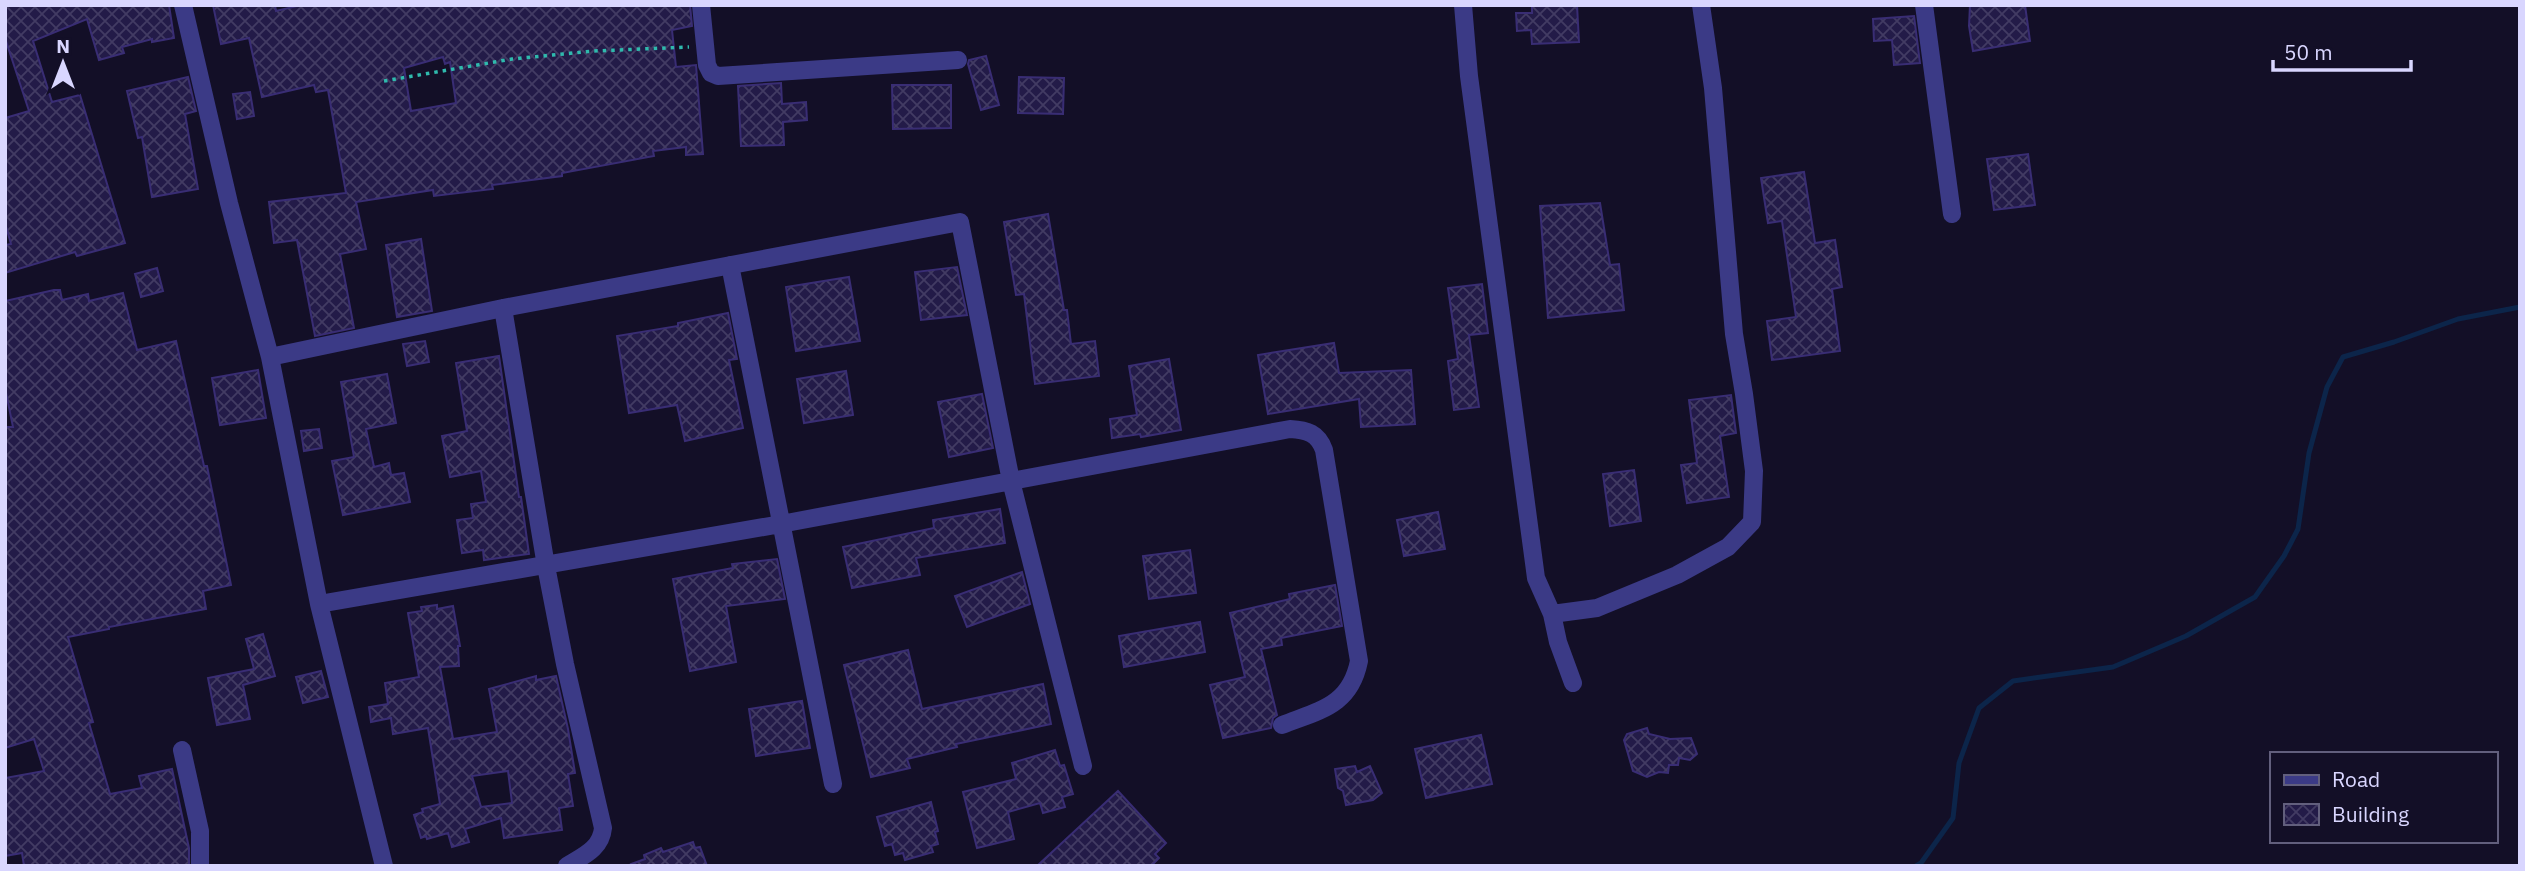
<svg xmlns="http://www.w3.org/2000/svg" width="2525" height="871" font-family="'IBM Plex Sans',sans-serif">
<style>
.lines{fill:none;stroke-linecap:round;stroke-linejoin:round}
.stream{stroke:#0c254a;stroke-width:5}
.building{fill:url(#building-cross-hatch);stroke:#392d74;stroke-width:2;fill-rule:evenodd}
.path{stroke:#2fbaad;stroke-width:3.5;stroke-dasharray:3.5 5;stroke-linecap:butt}
.minor{stroke:#3b3a86;stroke-width:18}
</style>
<defs>
<pattern id="building-cross-hatch" width="8" height="8" patternUnits="userSpaceOnUse" patternTransform="scale(1.75)"><rect width="8" height="8" fill="#231b48"/><path d="M0 0l8 8M0 8l8-8" fill="none" stroke="#423b63"/></pattern>
</defs>
<rect width="100%" height="100%" fill="#130f27"/>
<g class="lines">
<path class="stream" d="M1916,866L1921,863L1953,818L1959,763L1979,708L2013,681L2113,667L2186,636L2255,597L2284,556L2298,529L2309,453L2327,387L2343,357L2394,342L2458,319L2520,307"/>
</g>
<path class="building" d="M5,5H169L174,38L152,42V39L122,47L124,53L99,60L87,19L33,41L52,102L80,95L125,243L77,256L75,252L5,273V245L11,244L5,223V118L29,111L5,38Z
M213,5H275L276,11L301,5H690L692,26L672,30L676,67L696,65L703,154L686,155V147L653,151L654,156L562,173V176L492,185L493,189L434,196L433,190L356,202L366,249L340,254L354,328L315,336L297,240L274,243L269,202L346,193L328,90L316,92L314,85L262,97L249,38L221,44ZM443,57L445,64L450,62L456,103L411,111L404,68Z
M1532,5H1577L1579,42L1532,44L1531,30L1517,31L1516,13H1532Z
M1970,5H2025L2030,41L1973,51L1969,26Z
M1914,16L1920,63L1894,65L1892,40L1874,41L1873,19Z
M986,56L999,105L981,110L968,64L969,60Z
M188,77L196,111L185,114L198,189L152,197L142,137L138,138L127,91Z
M1019,77L1064,78L1063,114L1018,113Z
M781,83L782,104L806,102L807,120L783,122L784,145L741,146L738,86Z
M892,85H951V128L893,129Z
M250,92L254,116L237,119L233,94Z
M2028,154L2035,205L1994,210L1987,159Z
M1804,172L1815,243L1835,240L1842,287L1832,289L1840,351L1772,360L1767,321L1796,317L1782,221L1768,223L1761,178Z
M1600,203L1610,265L1619,264L1624,310L1548,318L1540,206Z
M1048,214L1064,310H1067L1071,344L1095,341L1099,376L1035,384L1024,294L1016,295L1004,222Z
M421,239L432,311L397,317L386,245Z
M957,267L967,315L921,320L915,272Z
M157,268L163,291L141,297L135,274Z
M849,277L860,341L796,351L786,287Z
M1482,284L1488,333L1469,335L1479,407L1454,410L1448,361L1458,359L1448,288Z
M54,290H60L62,300L88,294L89,301L123,293L137,350L176,341L204,466H207L231,585L203,591L206,609L109,627V629L68,637L93,722L89,723L110,794L142,788L139,776L172,769L189,848V866H24L22,853L5,856V778L44,771L34,739L5,748V427H13L5,388V301Z
M728,313L737,359L729,360L743,428L685,441L677,405L629,413L617,336L678,326V323Z
M425,341L429,362L407,366L403,344Z
M1334,343L1339,373L1411,370L1415,424L1361,427L1359,399L1268,414L1258,355Z
M499,356L519,497H521L529,554L484,560L483,550L462,553L457,520L473,518L471,504L486,502L481,471L450,477L442,436L467,431L456,363Z
M1169,359L1181,430L1141,437L1140,434L1112,438L1110,419L1137,415L1129,366Z
M258,370L266,418L220,425L212,378Z
M846,371L853,415L804,423L797,379Z
M387,374L396,423L366,429L374,467L389,463L391,475L404,473L410,502L343,515L332,461L354,457L341,382Z
M982,394L993,448L949,457L938,402Z
M1731,395L1736,433L1720,436L1729,497L1687,503L1681,465L1697,463L1689,400Z
M319,429L322,448L304,451L301,431Z
M1634,470L1641,521L1610,526L1603,474Z
M1000,509L1005,543L916,558L920,575L852,588L843,547L934,528L933,520Z
M1438,512L1445,549L1404,556L1397,520Z
M1190,550L1196,593L1149,599L1143,556Z
M777,559L785,599L726,606L736,662L690,671L673,579L733,568L732,564Z
M1022,572L1030,604L967,627L955,596Z
M1335,585L1342,626L1281,638L1282,645L1261,649L1277,715L1273,718L1271,728L1223,738L1210,685L1245,677L1230,613L1290,599L1289,594Z
M437,605V609L453,606L460,646H458L459,666L440,667L453,739L497,732L489,689L536,676V680L556,676L568,729L575,773L568,774L573,806L559,808L562,830L504,838L501,818L465,829L469,842L452,847L448,833L427,839L426,836L421,838L414,815L423,812L422,809L440,804L428,728L393,734L391,718L371,722L369,707L388,704L385,683L419,677L408,613L422,611L421,607ZM508,771L512,803L481,807L472,776Z
M1200,622L1205,652L1124,667L1119,636Z
M263,634L275,676L243,685L250,719L217,725L208,678L254,669L246,639Z
M908,650L922,709L1043,684L1051,724L956,744L957,747L907,759L910,768L871,777L844,665Z
M321,671L328,697L303,703L296,677Z
M802,701L810,748L756,756L749,709Z
M1647,728L1649,734L1670,739L1691,738L1697,754L1690,760L1679,758L1678,765H1669L1668,773L1659,772L1647,777L1633,771L1624,740L1627,734Z
M1481,735L1492,784L1426,798L1415,749Z
M1055,750L1060,766L1064,765L1073,794L1062,797L1065,807L1043,813L1040,803L1008,812L1014,839L977,848L963,792L1016,779L1012,763Z
M1355,766L1357,772L1370,766L1382,793L1373,800L1346,805L1343,791L1338,788L1335,769Z
M1118,791L1166,843L1155,854L1159,858L1151,866H1037Z
M931,802L938,831L935,832L938,844L931,846L933,852L905,860L903,853L895,855L892,844L885,846L877,817Z
M693,842L695,848L700,847L707,866H632L631,864L645,859L644,855L661,848L663,852Z"/>
<g class="lines">
<path class="path" d="M384,81L512,59L594,51L689,47"/>
<path class="minor" d="M183,5L229,203L270,357L319,604L384,866
M701,5L707,65L711,73L718,76L958,60
M1463,5L1469,76L1536,578L1552,614L1558,642L1573,683
M1924,5L1952,214
M730,265L833,784
M503,308L546,566L565,664L603,828C601,849 583,856 567,866
M270,357L503,308L960,222L1011,481L1083,766
M319,604L781,524L1290,429C1307,430 1318,433 1324,450L1359,661C1350,706 1320,710 1282,725
M1552,614L1597,608L1677,575L1728,547L1752,522L1754,471L1744,394L1734,334L1713,88L1701,5
M182,750L200,831V866"/>
</g>
<rect width="2525" height="871" fill="none" stroke="#d9d6ff" stroke-width="14"/>
<rect x="2270" y="752" width="228" height="91" fill="#130f27" stroke="#625f7d" stroke-width="2"/>
<rect x="2284" y="775" width="35" height="10" fill="#3b3a86" stroke="#625f7d" stroke-width="2"/>
<text x="2332" y="787" font-size="21" fill="#d9d6ff">Road</text>
<rect x="2284" y="804" width="35" height="21" fill="url(#building-cross-hatch)" stroke="#625f7d" stroke-width="2"/>
<text x="2332" y="822" font-size="21" fill="#d9d6ff">Building</text>
<g transform="translate(63 63)" stroke="#130f27" stroke-width="5" paint-order="stroke">
<path d="M0-5L12 26L0 18L-12 26Z" fill="#d9d6ff"/>
<text y="-10" font-size="19" font-weight="bold" text-anchor="middle" fill="#d9d6ff">N</text>
</g>
<path d="M2273 60v10h138v-10" fill="none" stroke="#d9d6ff" stroke-width="3.5"/>
<text x="2284" y="60" font-size="21" fill="#d9d6ff" stroke="#130f27" stroke-width="5" paint-order="stroke">50 m</text>
</svg>
